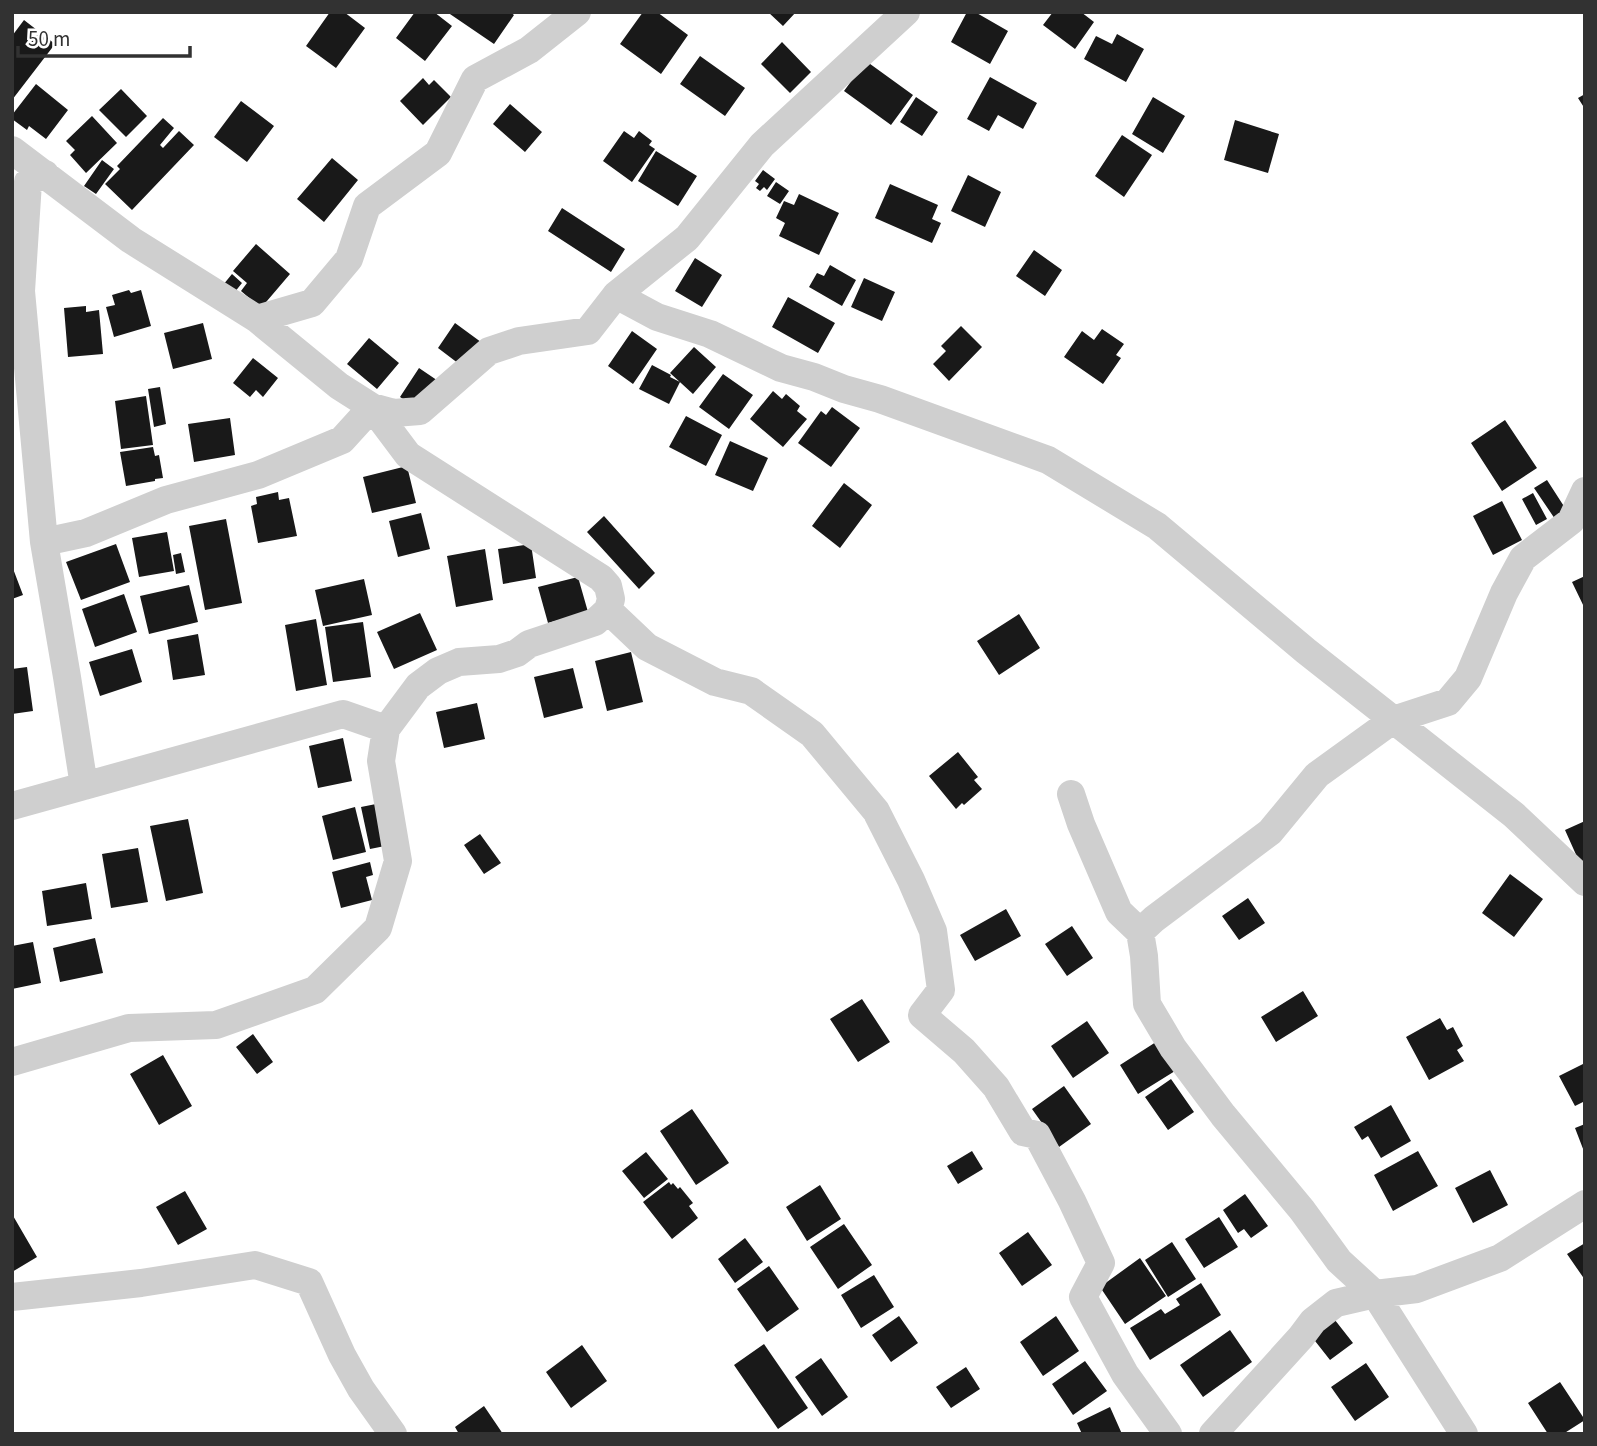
<svg xmlns="http://www.w3.org/2000/svg" width="1597" height="1446" font-family="'Source Sans 3',sans-serif">
<style>
.building{fill:#191919}
.lines{fill:none;stroke-linecap:round;stroke-linejoin:round}
.minor{stroke:#cfcfcf;stroke-width:28}
</style>
<rect width="100%" height="100%" fill="#fff"/>
<path class="building" d="M330,12H344L365,28L336,68L306,46Z
M415,12H434L452,26L425,61L396,38Z
M447,12H510L514,15L494,44Z
M643,12H657L688,35L661,74L620,44Z
M768,12H796L783,26Z
M967,12H975L1008,31L990,64L951,42Z
M1053,12H1081L1094,22L1075,49L1043,25Z
M24,20L55,44L12,100V36Z
M1117,34L1144,49L1126,82L1084,59L1096,36L1112,44Z
M782,42L811,72L790,93L761,64Z
M700,56L745,88L725,116L680,84Z
M866,61L913,95L891,125L844,91Z
M990,77L1037,103L1023,129L998,115L989,131L967,119Z
M423,78L429,85L434,80L451,97L423,125L400,101Z
M36,84L68,110L46,139L29,126L27,130L12,119V115Z
M121,89L147,116L126,137L99,110Z
M1585,94V109L1578,98Z
M916,97L938,112L922,136L900,122Z
M1153,97L1185,116L1163,153L1132,134Z
M241,101L274,126L247,162L214,137Z
M510,104L542,132L525,152L493,124Z
M92,116L117,143L86,173L70,155L75,150L66,141Z
M163,118L174,128L160,145L163,148L179,131L194,145L132,210L105,184L120,169L117,166Z
M1235,120L1279,134L1268,173L1224,160Z
M624,131L634,138L639,131L652,141L649,145L655,149L632,182L603,161Z
M1122,135L1152,155L1124,197L1095,176Z
M656,151L697,176L678,206L638,181Z
M332,158L358,180L324,222L297,199Z
M102,160L114,169L96,194L84,186Z
M763,170L775,179L767,190L764,187L760,191L756,188L759,184L755,181Z
M968,175L1001,192L985,227L951,211Z
M776,182L789,191L780,204L767,196Z
M890,184L938,205L932,219L941,223L932,243L875,218Z
M799,194L839,213L819,255L779,236L785,223L776,218L784,201L794,205Z
M562,208L625,249L611,272L548,231Z
M256,244L290,274L261,308L241,291L247,283L233,271Z
M1034,250L1062,270L1045,296L1016,276Z
M695,258L722,275L702,307L675,291Z
M830,265L856,280L842,306L809,287L817,273L824,276Z
M232,274L242,283L234,293L223,285Z
M864,278L895,292L882,321L851,307Z
M129,290L131,293L141,290L151,326L114,337L106,307L115,305L112,295Z
M788,297L835,323L818,353L772,327Z
M86,306V312L99,310L103,354L68,357L64,308Z
M203,323L212,359L173,369L164,333Z
M455,323L485,345L467,370L438,348Z
M961,326L982,347L949,381L933,364L946,351L941,346Z
M1102,329L1124,344L1116,355L1121,358L1103,384L1064,357L1082,331L1094,340Z
M632,331L657,349L633,384L608,366Z
M369,338L399,363L377,389L347,364Z
M694,347L716,367L693,394L670,373Z
M253,358L278,378L263,397L256,390L250,397L233,383Z
M652,365L671,375L670,377L680,382L669,404L639,389Z
M419,368L447,387L429,416L400,397Z
M723,374L753,395L729,429L699,407Z
M160,387L166,424L154,427L148,389Z
M773,391L782,399L786,394L800,406L797,411L807,419L783,447L750,419Z
M146,396L153,445L121,449L115,401Z
M832,407L860,428L831,467L798,443L821,411L826,415Z
M686,416L722,435L706,466L669,447Z
M230,418L235,455L194,462L188,424Z
M1505,420L1537,468L1502,491L1471,443Z
M730,441L768,458L753,491L715,475Z
M153,447L155,456L159,455L163,478L155,479V481L126,486L120,452Z
M407,466L416,503L372,513L363,477Z
M1547,480L1567,511L1555,519L1534,488Z
M844,483L872,505L840,548L812,526Z
M278,492L279,500L289,498L297,536L258,543L251,506L257,504L256,497Z
M1533,493L1547,519L1536,525L1522,499Z
M1502,501L1522,540L1493,555L1473,516Z
M421,513L430,549L398,557L389,521Z
M604,516L655,573L639,589L587,532Z
M226,519L242,603L205,610L189,526Z
M167,532L174,571L139,577L132,538Z
M116,544L130,582L81,600L66,562Z
M531,544L536,578L503,584L498,549Z
M485,549L493,600L456,607L447,556Z
M181,553L185,572L176,574L173,555Z
M12,566L23,595L12,599Z
M1585,576V609L1572,582Z
M578,577L588,612L548,623L538,587Z
M364,579L372,615L323,626L315,590Z
M189,585L198,622L149,634L140,596Z
M124,594L137,632L95,647L82,609Z
M420,613L437,650L394,669L377,632Z
M1019,614L1040,648L999,675L977,641Z
M316,619L327,685L296,691L285,625Z
M363,622L371,677L333,682L325,627Z
M198,634L205,675L173,680L167,640Z
M132,649L142,682L100,696L89,662Z
M631,652L643,702L607,711L595,661Z
M27,667L33,711L12,714V669Z
M573,668L583,708L544,718L534,677Z
M477,703L485,739L444,748L436,712Z
M343,738L352,781L318,788L309,746Z
M958,752L978,777L974,780L982,789L964,805L962,803L956,809L929,776Z
M376,804L385,846L370,849L361,807Z
M355,807L366,852L333,860L322,816Z
M188,819L203,893L166,901L150,826Z
M1585,821V866L1582,868L1565,830Z
M480,834L501,863L484,874L464,845Z
M138,848L148,902L111,908L102,854Z
M370,862L373,875L366,877L372,900L341,908L332,872Z
M1510,874L1543,899L1514,937L1482,913Z
M86,883L92,919L47,926L42,891Z
M1248,898L1265,923L1239,940L1222,916Z
M1006,909L1021,936L975,961L960,935Z
M1072,926L1093,958L1067,976L1045,944Z
M95,938L103,973L60,982L53,948Z
M33,942L41,983L12,989V946Z
M1303,991L1318,1016L1276,1042L1261,1017Z
M862,999L890,1042L858,1062L830,1019Z
M1440,1018L1447,1030L1453,1027L1463,1046L1457,1050L1464,1061L1429,1080L1406,1037Z
M1087,1021L1109,1053L1073,1078L1051,1046Z
M253,1034L273,1062L257,1074L236,1047Z
M1156,1042L1175,1071L1138,1094L1120,1065Z
M163,1055L192,1106L159,1125L130,1074Z
M1585,1063V1101L1575,1106L1559,1076Z
M1171,1079L1194,1112L1168,1130L1145,1097Z
M1064,1086L1091,1124L1059,1147L1032,1109Z
M1391,1105L1411,1141L1381,1158L1368,1136L1362,1140L1354,1127Z
M692,1109L729,1163L696,1185L660,1131Z
M1585,1124V1154L1575,1128Z
M972,1151L983,1169L958,1184L947,1166Z
M1418,1151L1438,1186L1393,1211L1374,1175Z
M646,1152L668,1179L644,1198L622,1171Z
M1490,1170L1508,1205L1473,1223L1455,1188Z
M669,1182L671,1185L673,1183L678,1189L680,1187L693,1203L689,1206L698,1218L672,1239L643,1202Z
M820,1185L841,1219L807,1241L786,1207Z
M185,1191L207,1229L178,1245L156,1207Z
M1245,1194L1268,1226L1251,1238L1244,1229L1238,1233L1223,1210Z
M12,1214L37,1257L12,1272Z
M1219,1217L1238,1247L1204,1268L1185,1239Z
M844,1224L872,1265L838,1289L810,1247Z
M1028,1232L1052,1265L1022,1286L999,1253Z
M745,1238L763,1262L735,1283L718,1259Z
M1172,1242L1196,1279L1168,1297L1145,1260Z
M1585,1243V1280L1567,1254Z
M1140,1258L1166,1296L1125,1324L1100,1287Z
M769,1266L799,1309L767,1332L737,1289Z
M874,1275L894,1307L861,1328L841,1295Z
M1201,1283L1221,1315L1150,1360L1130,1328L1161,1309L1165,1314L1180,1305L1176,1299Z
M1331,1315L1353,1343L1330,1360L1308,1332Z
M899,1316L918,1343L891,1362L872,1335Z
M1056,1316L1079,1351L1043,1376L1020,1342Z
M1230,1330L1252,1362L1203,1397L1180,1365Z
M764,1344L808,1408L778,1429L734,1365Z
M582,1345L607,1381L571,1408L546,1372Z
M821,1358L848,1397L822,1416L795,1377Z
M1085,1361L1107,1391L1073,1415L1052,1384Z
M1366,1363L1389,1397L1355,1421L1331,1387Z
M966,1367L980,1389L951,1408L936,1387Z
M1560,1382L1585,1420L1563,1434H1548L1528,1403Z
M484,1406L503,1434H459L455,1427Z
M1110,1407L1122,1434H1082L1077,1423Z"/>
<g class="lines">
<path class="minor" d="M12,150L131,240L257,319L339,386L372,407L394,413L420,411L489,351L519,341L588,331L616,295L657,317L710,334L781,368L814,377L844,389L880,399L1048,460L1157,526L1306,651L1514,815L1585,882
M616,295L687,238L762,145L906,12
M257,319L312,303L349,259L367,206L438,153L475,79L529,50L577,12
M44,542L67,677L84,786
M608,610L647,647L715,682L751,691L812,734L876,811L911,880L933,931L941,990L922,1015L964,1051L996,1087L1023,1132L1037,1135L1072,1201L1101,1263L1083,1297L1125,1374L1168,1434
M1071,794L1081,824L1119,912L1140,932L1144,956L1147,1004L1173,1048L1223,1115L1302,1210L1339,1261L1375,1294L1464,1434
M12,806L343,714L386,729
M1140,932L1154,919L1270,832L1317,775L1393,720L1448,702L1468,678L1504,593L1523,558L1571,521L1585,491
M12,1062L129,1028L216,1025L315,990L378,928L398,861L381,761L386,729L418,686L438,671L459,662L499,659L517,653L529,644L595,622L608,610L611,599L608,586L601,578L408,455L372,407L342,440L258,475L166,500L86,533L44,542L21,291L28,182L45,174
M12,1297L141,1283L255,1265L309,1282L342,1355L361,1389L393,1434
M1213,1434L1301,1337L1313,1321L1336,1303L1375,1294L1417,1289L1500,1258L1585,1204"/>
</g>
<rect width="1597" height="1446" fill="none" stroke="#323232" stroke-width="28"/>
<path d="M18 46v10h172v-10" fill="none" stroke="#323232" stroke-width="3.5"/>
<text x="28" y="46" font-size="21" fill="#323232" stroke="#ffffff" stroke-width="5" paint-order="stroke">50 m</text>
</svg>
